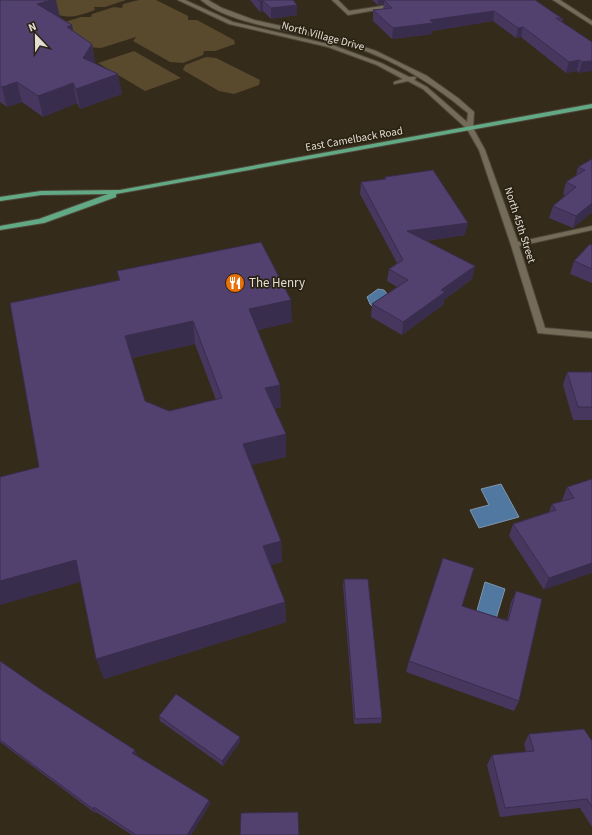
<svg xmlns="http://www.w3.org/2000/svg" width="592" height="835" font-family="'Source Sans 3',sans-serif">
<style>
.green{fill:#594a2e}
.water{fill:#5078a0;stroke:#7c96af}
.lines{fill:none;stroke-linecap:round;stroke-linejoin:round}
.minor-casing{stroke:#50483b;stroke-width:2}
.major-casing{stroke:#50483b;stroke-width:2}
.minor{fill:#746b59;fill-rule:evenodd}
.major{fill:#62aa85;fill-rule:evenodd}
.wall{fill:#47375f;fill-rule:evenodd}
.shaded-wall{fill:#392d4d}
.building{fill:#52406e;stroke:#392d4d;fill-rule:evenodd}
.labels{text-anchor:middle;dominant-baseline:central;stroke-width:3.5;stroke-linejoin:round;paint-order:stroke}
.far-street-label{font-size:11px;fill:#e3ddd3;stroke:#2a2212}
.poi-label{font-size:13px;fill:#e3ddd3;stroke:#2a2212;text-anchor:start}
</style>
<rect width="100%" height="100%" fill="#342b1b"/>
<path class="green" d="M32,0H126L105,7H94L95,10C63,22 60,17 32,0Z
M139,0H156L188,16V20H197L234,40L235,44L215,51H204L203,55L183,63L170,62L133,41L136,37L101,48L88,47L58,24L81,17H91L92,14L114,7L122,8L123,4Z
M134,51L181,78L145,91L98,63Z
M206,57L216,58L260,80L259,85L234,94L219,91L183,70L185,65Z"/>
<path class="water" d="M378,289L384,290L388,295L381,298L380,302L373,307L370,304L367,297Z
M501,484L519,517L479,528L470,510L489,505L481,489Z
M485,582L505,589L495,622L476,614Z"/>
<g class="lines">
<g class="minor-casing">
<path id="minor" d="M178,0H185L233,22L332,45L381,63L409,77H415L416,78L414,80L427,87L467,122L468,113C429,80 384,54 335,41C297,31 230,25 201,0H208L222,8L254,20L340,39L376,51L427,76L458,98L474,112L473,128L485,150L518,242L592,226V230L519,246L545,328L592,332V338L538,333L511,245L479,150L467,129L423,89L408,81L394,84V82L403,79L377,65L328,47L229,24Z
M332,0H338L349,11L395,4L398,6L348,15Z
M553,0H560L592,21V25Z"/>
</g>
<g class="major-casing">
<path id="major" d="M592,104V108L116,194V197L44,223L0,230V226L39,219L108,194L41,195L0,201V197L41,191L120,190Z"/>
</g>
<use href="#minor" class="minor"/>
<use href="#major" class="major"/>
</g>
<path class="wall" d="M0,0L60,17H59L73,31L92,44L95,63L122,94L80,109L77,103L43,117L22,102L7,107L0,102Z
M250,0H293L297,5V15L271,19L263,11L260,12Z
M372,0H535L563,19L562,22L592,42L579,73L577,71L566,73L521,37L516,38L493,21L432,31V34L392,39L373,21V10L383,9L384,4L378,5Z
M592,159V212L573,228L549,218L553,206L565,195L563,194L566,182L576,175L578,167Z
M385,177L465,235L426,241L475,266L472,279L444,300L443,305L402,335L371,317L372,304L397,287L387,281L389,269L397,263L360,194L361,182L384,179Z
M592,245V283L570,274L574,261Z
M117,271L292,322L258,330L281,407L274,409L286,457L251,465L281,541L282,562L271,565L285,602L286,622L104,679L81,582L119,281ZM195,344L216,400L169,411L145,401L132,358Z
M567,372H592V420H573L563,385Z
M592,479L544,590L509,536L513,524L549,512L552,504L563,501L562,500L567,487Z
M344,579L382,718L381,723L354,724L343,585Z
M516,591L519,701L514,711L406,672L409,661L462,606L507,620L511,602Z
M0,661L137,755L136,756L209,800L210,804L191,835H132L96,812L95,813L0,742Z
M159,716L240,737V742L223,766L160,721Z
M529,734L592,741V827L580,808L500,817L487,765L492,755L526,752L524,744Z"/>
<path class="shaded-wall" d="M52,0H56L60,17L42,23L37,4Z
M378,0H414H384V4L378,5Z
M260,1H263V11L260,12Z
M297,5V15L271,19V8Z
M494,11L493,21L432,31V34L392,39L393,28L430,20Z
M72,25L76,44L67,27Z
M523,27L521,37L516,38L518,28Z
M92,44L95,63L87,77L83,58Z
M579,60L577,71L566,73L569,62Z
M592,61V71L579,73L582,62Z
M118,74L122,94L80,109L76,89Z
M17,82L22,102L7,107L2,87Z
M73,83L77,103L43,117L38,96Z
M592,203V212L573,228L576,216Z
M468,223L465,235L406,244L407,231Z
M475,266L472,279L444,300L443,305L402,335L403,322L441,290Z
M291,300L292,322L250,332L249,309Z
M193,321L195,344L130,358L125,336Z
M280,385L281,407L266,410L265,388Z
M286,434V457L244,467L243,444Z
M281,541L282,562L264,567L263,546Z
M76,560L84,581L0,605V581Z
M592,563V573L544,590L549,578Z
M285,602L286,622L104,679L96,659Z
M240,737V742L223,766L222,761Z
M135,750L137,755L134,758L132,753Z
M209,800L210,804L191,835H187Z
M94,807L96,812L95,813L93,809Z"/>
<path class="building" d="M0,0H52L37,4L72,25L67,27L92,44L83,58L118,74L76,89L73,83L38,96L17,82L2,87L0,86Z
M258,0H293L297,5L271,8L263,1H260Z
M384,0H535L563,19L556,18L592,42V61L582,62L579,60L569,62L523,27L518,28L494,11L430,20L433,23L393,28L373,10L392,8Z
M592,159V203L576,216L553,206L576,187L566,182L585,170L578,167Z
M433,170L468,223L407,231L475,266L441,290L445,292L403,322L372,304L408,280L389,269L403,260L361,182L386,179L385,177Z
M261,242L291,300L249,309L280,385L265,388L286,434L243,444L281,541L263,546L285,602L96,659L76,560L0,581V477L39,467L10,303L120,280L117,271ZM193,321L222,398L169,411L145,401L125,336Z
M590,244L592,245V269L574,261Z
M567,372H592V407H578Z
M592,479V563L549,578L513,524L556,510L552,504L574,498L567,487Z
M443,558L474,568L462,606L508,621L516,591L542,599L519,701L409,661Z
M344,579H368L382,718L355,719Z
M0,661L43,691L135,750L132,753L209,800L187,835H136L94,807L93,809L0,740Z
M176,694L240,737L222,761L159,716Z
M584,729L592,741V807L587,799L505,808L492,755L534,751L529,734Z
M298,812L299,835H240L241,813Z"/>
<defs>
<g id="restaurant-disc" transform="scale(1)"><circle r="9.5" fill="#e8710a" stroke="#2a2212"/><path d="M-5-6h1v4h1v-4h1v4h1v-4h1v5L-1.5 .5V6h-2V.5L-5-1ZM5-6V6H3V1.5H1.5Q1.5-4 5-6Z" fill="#fff"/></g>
</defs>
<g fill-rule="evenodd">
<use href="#restaurant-disc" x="235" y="283"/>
</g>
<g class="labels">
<g class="far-street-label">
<text transform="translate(323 36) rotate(15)">North Village Drive</text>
<text transform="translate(354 139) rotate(-10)">East Camelback Road</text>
<text transform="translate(520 225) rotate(72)">North 45th Street</text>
</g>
<g class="poi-label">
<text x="249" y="283">The Henry</text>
</g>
</g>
<g transform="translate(36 36) rotate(338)" stroke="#2a2212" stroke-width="3" paint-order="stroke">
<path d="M0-3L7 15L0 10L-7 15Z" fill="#e3ddd3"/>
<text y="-6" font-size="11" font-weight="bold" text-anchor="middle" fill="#e3ddd3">N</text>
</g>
</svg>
